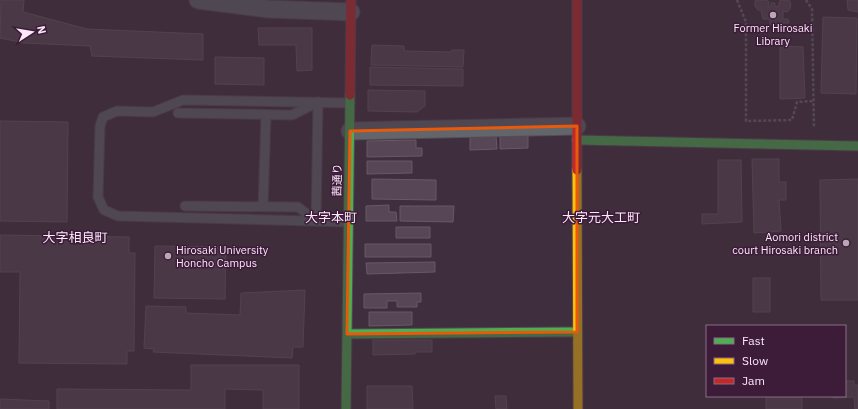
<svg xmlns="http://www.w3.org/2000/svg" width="858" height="409" font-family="'IBM Plex Sans','Noto Sans JP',sans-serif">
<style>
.building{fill:#574655;stroke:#695967}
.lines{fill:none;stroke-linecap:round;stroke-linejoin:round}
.lane-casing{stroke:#584a56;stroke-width:11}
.street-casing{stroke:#584a56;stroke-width:19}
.fast-casing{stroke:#584a56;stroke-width:11}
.slow-casing{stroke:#584a56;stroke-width:11}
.jam-casing{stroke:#584a56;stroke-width:11}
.path{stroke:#6c6a70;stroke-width:2.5;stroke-dasharray:3 2;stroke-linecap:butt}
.lane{stroke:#62666a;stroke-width:9}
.street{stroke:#62666a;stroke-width:17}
.fast{stroke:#4caf50;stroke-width:9}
.slow{stroke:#ffc107;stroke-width:9}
.jam{stroke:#c62828;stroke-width:9}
.marked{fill:none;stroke:#e8590c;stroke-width:3;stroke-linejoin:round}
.poi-dot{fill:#baa6b7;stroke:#3c1c39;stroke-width:1.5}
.labels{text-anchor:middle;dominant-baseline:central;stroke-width:3;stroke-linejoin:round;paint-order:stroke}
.poi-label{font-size:11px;fill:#fce7f9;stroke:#3c1c39}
.street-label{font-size:11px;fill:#fce7f9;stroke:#3c1c39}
.quarter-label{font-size:13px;fill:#fce7f9;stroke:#3c1c39}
</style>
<rect width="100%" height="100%" fill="#3f2e3d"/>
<path class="building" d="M1,0H24L23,12L87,29L203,34V60L92,56L90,46L24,43L0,38Z
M756,0H767L769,2L768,7H771V3H775V7L779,6V2L781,0H789L791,4L790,9L787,12L783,11V19H788L789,23H783V25H770V19H763L761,10H758L755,6V2Z
M847,0H858V12L848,10Z
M823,17L857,18L856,94L821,93Z
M258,28H312V70L297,71L296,45H259Z
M372,45L404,46V51L451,52L452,50H464L463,67L371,65Z
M780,46L803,47L805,98L780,99Z
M215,57L264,58V85L215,84Z
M370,67L463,69V86L370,85Z
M368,90L425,91V106L417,112L368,111Z
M0,121L68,122L67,222L0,221Z
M528,135V148L500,149V136Z
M470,136H496L497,149L470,150Z
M416,140V148H422V156L367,157V141Z
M752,159H779V182H786V200H779L781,231L754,233Z
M718,160H741L742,222L702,224V214H718Z
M367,161H412V173L367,174Z
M372,179L436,180V200L372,199Z
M858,179V300H821L820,180Z
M389,205V212H396L397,221H366V206Z
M400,206H454L453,222L400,221Z
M396,227H430V238H396Z
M0,235L129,237V253H135L134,351H127V364L19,363L20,272H0Z
M365,244H431V257H365Z
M155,246L226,247L225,299L154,298Z
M435,262V272L367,274L366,263Z
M753,278H770V312H753Z
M305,290L303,347H293L292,358L153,352L154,349L144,348L146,306L186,307V313L240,315L241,293Z
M421,293V302H417V307H397V301H387V308H364V294Z
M369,312H412V325L369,326Z
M373,340H432V352H415V354L373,355Z
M191,365H299V409H263V390L225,389V409H57V389L191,390Z
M845,381H854V385H858V409H855L854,397L833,398V396H845Z
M367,386H412L413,409H367Z
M495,396H506L507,409H496Z
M766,396H802V409H766Z
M0,399L49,401V409H0Z"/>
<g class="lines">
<g class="lane-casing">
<path id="lane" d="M178,113L292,115L318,102L316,221
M185,206L298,207L316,221
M263,207L266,115
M348,222L118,216L104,210L98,197L100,126L103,117L117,111L153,112L183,100L350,103"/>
</g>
<g class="street-casing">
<path id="street" d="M198,0L268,9L351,12
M350,131L577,126"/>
</g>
<g class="fast-casing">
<path id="fast" d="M577,140L858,146
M347,334L577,332
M346,409L350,95"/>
</g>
<g class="slow-casing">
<path id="slow" d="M577,170L578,409"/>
</g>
<g class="jam-casing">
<path id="jam" d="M577,0V170
M350,95L351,0"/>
</g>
<path class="path" d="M737,0L746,22V121L792,120L797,102L813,101
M806,0L812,9L814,128"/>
<use href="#lane" class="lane"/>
<use href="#street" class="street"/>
<use href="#fast" class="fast"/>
<use href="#slow" class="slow"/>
<use href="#jam" class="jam"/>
</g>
<path d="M0 0H858V409H0ZM577,126V332L347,334L350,131Z" fill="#3f2e3d" fill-opacity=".55" fill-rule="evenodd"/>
<path class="marked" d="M577,126V332L347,334L350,131Z"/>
<g class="poi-dot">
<circle cx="773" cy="15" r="4"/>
<circle cx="846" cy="243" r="4"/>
<circle cx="168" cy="256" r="4"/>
</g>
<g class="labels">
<g class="poi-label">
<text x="773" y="28">Former Hirosaki<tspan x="773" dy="13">Library</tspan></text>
<text x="838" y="237" text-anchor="end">Aomori district<tspan x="838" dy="13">court Hirosaki branch</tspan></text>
<text x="176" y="250" text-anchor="start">Hirosaki University<tspan x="176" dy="13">Honcho Campus</tspan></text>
</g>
<g class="street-label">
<text transform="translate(337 180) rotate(-89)">茜通り</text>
</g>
<g class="quarter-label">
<text x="331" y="217">大字本町</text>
<text x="601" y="217">大字元大工町</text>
<text x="75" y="237">大字相良町</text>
</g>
</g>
<rect x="706" y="325" width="140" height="72" fill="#3c1c39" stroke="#896d86"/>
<rect x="714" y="338" width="20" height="6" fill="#4caf50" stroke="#896d86"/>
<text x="742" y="345" font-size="12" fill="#fce7f9">Fast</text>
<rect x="714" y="358" width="20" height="6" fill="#ffc107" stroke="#896d86"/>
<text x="742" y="365" font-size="12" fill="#fce7f9">Slow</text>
<rect x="714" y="378" width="20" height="6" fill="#c62828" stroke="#896d86"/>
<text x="742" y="385" font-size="12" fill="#fce7f9">Jam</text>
<g transform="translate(32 32) rotate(78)" stroke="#3c1c39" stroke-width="3" paint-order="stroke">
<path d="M0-3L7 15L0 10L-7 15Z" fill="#fce7f9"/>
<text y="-6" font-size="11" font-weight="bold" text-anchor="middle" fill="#fce7f9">N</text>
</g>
</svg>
